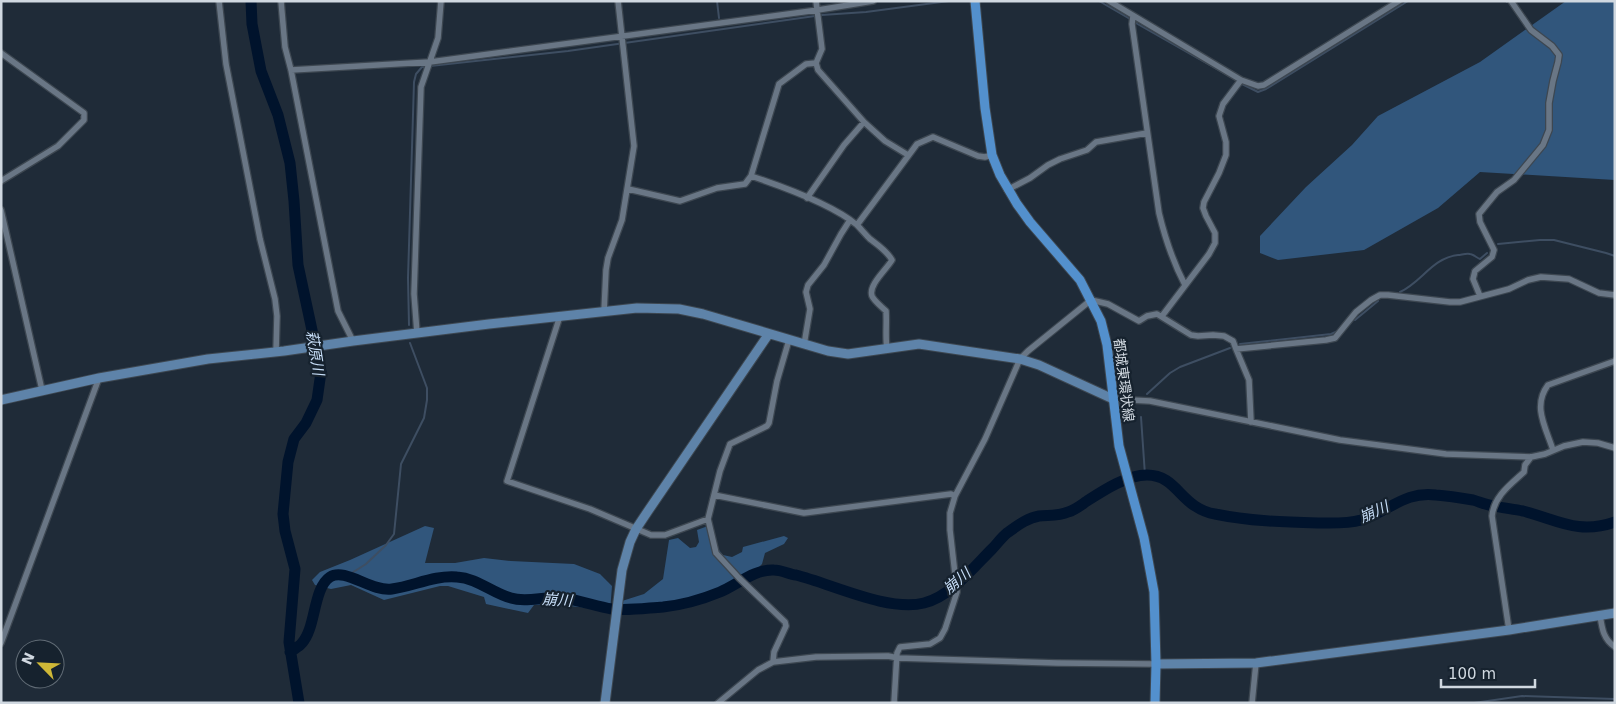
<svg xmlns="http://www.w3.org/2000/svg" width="1616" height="704" font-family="'DejaVu Sans','Noto Sans JP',sans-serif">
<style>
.forest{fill:#31567c}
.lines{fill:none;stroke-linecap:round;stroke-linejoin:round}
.stream{stroke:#3e4e62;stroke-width:2}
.river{stroke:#00132c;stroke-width:11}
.street-casing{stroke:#3d4751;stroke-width:8}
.secondary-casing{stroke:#3d4751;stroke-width:11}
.primary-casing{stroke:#3d4751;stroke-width:11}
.street{stroke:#697685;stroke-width:5.5}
.secondary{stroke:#5e83a9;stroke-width:9}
.primary{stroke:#5390cd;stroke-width:9}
.labels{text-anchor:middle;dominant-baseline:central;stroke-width:4.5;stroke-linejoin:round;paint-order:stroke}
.street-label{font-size:14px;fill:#d0d8e0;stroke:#16222e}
.water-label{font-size:15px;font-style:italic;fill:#c7def8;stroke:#16222e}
</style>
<rect width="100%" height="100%" fill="#1f2b38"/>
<path class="forest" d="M1566,1H1615V180L1480,172L1438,208L1364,250L1278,260L1260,253V236L1306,187L1352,145L1378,116L1480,62Z
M425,526L434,528L425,563H455L484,558L511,561L574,564L600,574L612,586L610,612C585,607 560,604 534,605L528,613L486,604L484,597L448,586H440L384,600L351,585L331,589L315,585L312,580L320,572L350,560Z
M708,526L715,545L723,555L732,557L742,552L743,547L784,536L788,538L784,544L765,553L762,564L758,568C746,575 734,584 721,590C694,602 650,610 621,612L622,601L644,594L663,579L669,540L678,538L690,548L696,547L699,542L697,530Z"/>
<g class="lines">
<path class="stream" d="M717,1L719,18
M1099,1L1130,19
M1506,1L1507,2
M1134,22L1236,80
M430,66L568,51L822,15L866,12L949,1
M1240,83L1258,92L1266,89L1408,1
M1498,244L1540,240H1554L1606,253L1615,256
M1400,292C1422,282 1432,258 1458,255C1461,255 1466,253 1470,254C1473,254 1477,258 1480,259L1487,253
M1355,320L1378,301
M409,325L408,278L414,82L416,74L422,67H426
M1240,344L1331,334L1338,331
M1147,394L1170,373L1180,367L1230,348
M1141,417L1145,475
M347,576L366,564L386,545L394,534L401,464L424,418L427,400V388L410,343
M1474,703L1522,696L1615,699"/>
<path class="river" d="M251,1L252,24L261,71L278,115L290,163L294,201L298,265L321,372L317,400L306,423L294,439L288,462L283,514L285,531L295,569L289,642L299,703
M290,652C294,649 299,647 302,643C316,628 313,588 330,577C345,567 371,592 392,589C414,586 434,575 457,577C477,578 492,593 511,598C526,603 545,596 562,598C579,600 595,606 612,609C628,611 647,608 663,607C682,605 703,599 720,592C737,585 754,569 774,570C781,570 789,574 796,575C832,584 888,612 924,603C951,596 973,568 992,549C997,544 1001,538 1007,533C1017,526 1027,518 1039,516C1049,515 1059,516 1068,512C1075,510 1081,505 1087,501C1104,490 1127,475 1147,475C1171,475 1178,495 1195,506C1201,510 1208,513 1215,514C1249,521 1283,522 1318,523C1332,523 1347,524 1361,520C1390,511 1404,491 1436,495C1448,496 1461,498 1473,500C1480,502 1486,505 1494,506C1503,508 1513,509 1523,511C1558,520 1578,535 1615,522"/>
<g class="street-casing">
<path id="street" d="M219,1L226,64L260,239L275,299L277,316L276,352
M281,1L285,47L291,70L338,311L353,341
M816,1L822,49L816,63L818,70L864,122L885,141L908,155
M1109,1L1241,80L1258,86L1264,85L1399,1
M1133,16L1132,24L1159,213C1165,238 1173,262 1185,285
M1,53L84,113V120L58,146L1,181
M291,70L430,62L818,10L873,1
M751,176C781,186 833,205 857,225C861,229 865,234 870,239C878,245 887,251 892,260C887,269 868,285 872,296C874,301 882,307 886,311C887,324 885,336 887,349
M628,189L680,201L717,188L745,184L751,176L779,84L806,64L816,63
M1007,190L1030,178L1048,165L1060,159L1087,150L1096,142L1147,133
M807,198L844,145L864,122
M1,210L42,390
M857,225L917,144L933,137L978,156L985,157L992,155
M1480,296L1473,279L1475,271L1492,257L1494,250L1480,222L1479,214L1497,192L1514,180L1524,168L1543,145L1549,130V103L1553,81L1558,62L1559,55L1552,46L1531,30L1511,1
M604,312L606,270L608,258L622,220L634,146L618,1
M560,316L507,481L590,509L651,535H665L708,519L720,471L730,444L767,426L769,423L777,381L789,340
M1162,316L1209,254L1215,243V233L1206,216L1203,208L1204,202L1219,173L1226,155V142L1219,116L1223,104L1241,80
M417,333L414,294L421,87L438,38L441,1
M804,345L810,309L806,292L808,285L824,265L841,234L850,220
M1236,349L1249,380L1251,422
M1113,399L1150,401L1340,440L1446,454L1531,457L1545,454L1564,446L1583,442L1598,443L1615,448
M1553,450C1546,428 1532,406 1548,385L1615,361
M714,495L804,513L951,494L955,496
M708,519L716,553L739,578L785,622L786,626L774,652L773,662
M1600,615C1602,628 1603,639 1615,647
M1509,630L1492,516C1494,496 1511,484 1524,472L1525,465L1531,457
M1,643L99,378
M718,703L758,670L773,662L816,657L888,656L898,658L1057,663L1156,664
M894,703L897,653L900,647L930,644L940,638L945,629L957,592L950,530V513L955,496L985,439L1020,359L1028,351L1091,300L1108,304L1139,321L1147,316L1157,314L1191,335L1198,336L1213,335L1224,336L1233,341L1236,349L1326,340L1335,338L1356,312L1371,300L1380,295H1388L1450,302H1460L1509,289L1528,280L1541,277L1569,279L1599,293L1615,295
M1252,703L1256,663"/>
</g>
<g class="secondary-casing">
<path id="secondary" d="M1,400L99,378L208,359L284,351L353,341L489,324L637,308L679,309L703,314L828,351L848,354L919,344L1020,359L1039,365L1113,399
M1156,664L1256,663L1509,630L1615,613
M605,703L622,570L630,542L636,529L648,511L768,335"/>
</g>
<g class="primary-casing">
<path id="primary" d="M975,1L985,108L992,155L1000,175L1017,204L1030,222L1080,280L1101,321L1107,345L1119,446L1144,538L1154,592L1156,664L1155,703"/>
</g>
<use href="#street" class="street"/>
<use href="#secondary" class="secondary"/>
<use href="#primary" class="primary"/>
</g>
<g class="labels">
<g class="street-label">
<text transform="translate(1124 380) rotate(83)">都城東環状線</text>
</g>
<g class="water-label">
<text transform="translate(315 353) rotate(81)">萩原川</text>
<text transform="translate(1374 512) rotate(-24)">崩川</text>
<text transform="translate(957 581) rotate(-40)">崩川</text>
<text transform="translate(557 600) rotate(4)">崩川</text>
</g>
</g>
<rect width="1616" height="704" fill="none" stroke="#d0d8e0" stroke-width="5"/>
<g transform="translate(40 664) rotate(294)"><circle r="24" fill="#16222e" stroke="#606b75"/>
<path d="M0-4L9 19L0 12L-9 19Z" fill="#cfb837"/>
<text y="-8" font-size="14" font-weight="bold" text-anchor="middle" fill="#d0d8e0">N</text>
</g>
<path d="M1441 679v8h94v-8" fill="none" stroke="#d0d8e0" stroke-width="2.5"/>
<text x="1448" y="679" font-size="15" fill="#d0d8e0" stroke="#16222e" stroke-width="4" paint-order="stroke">100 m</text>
</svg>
